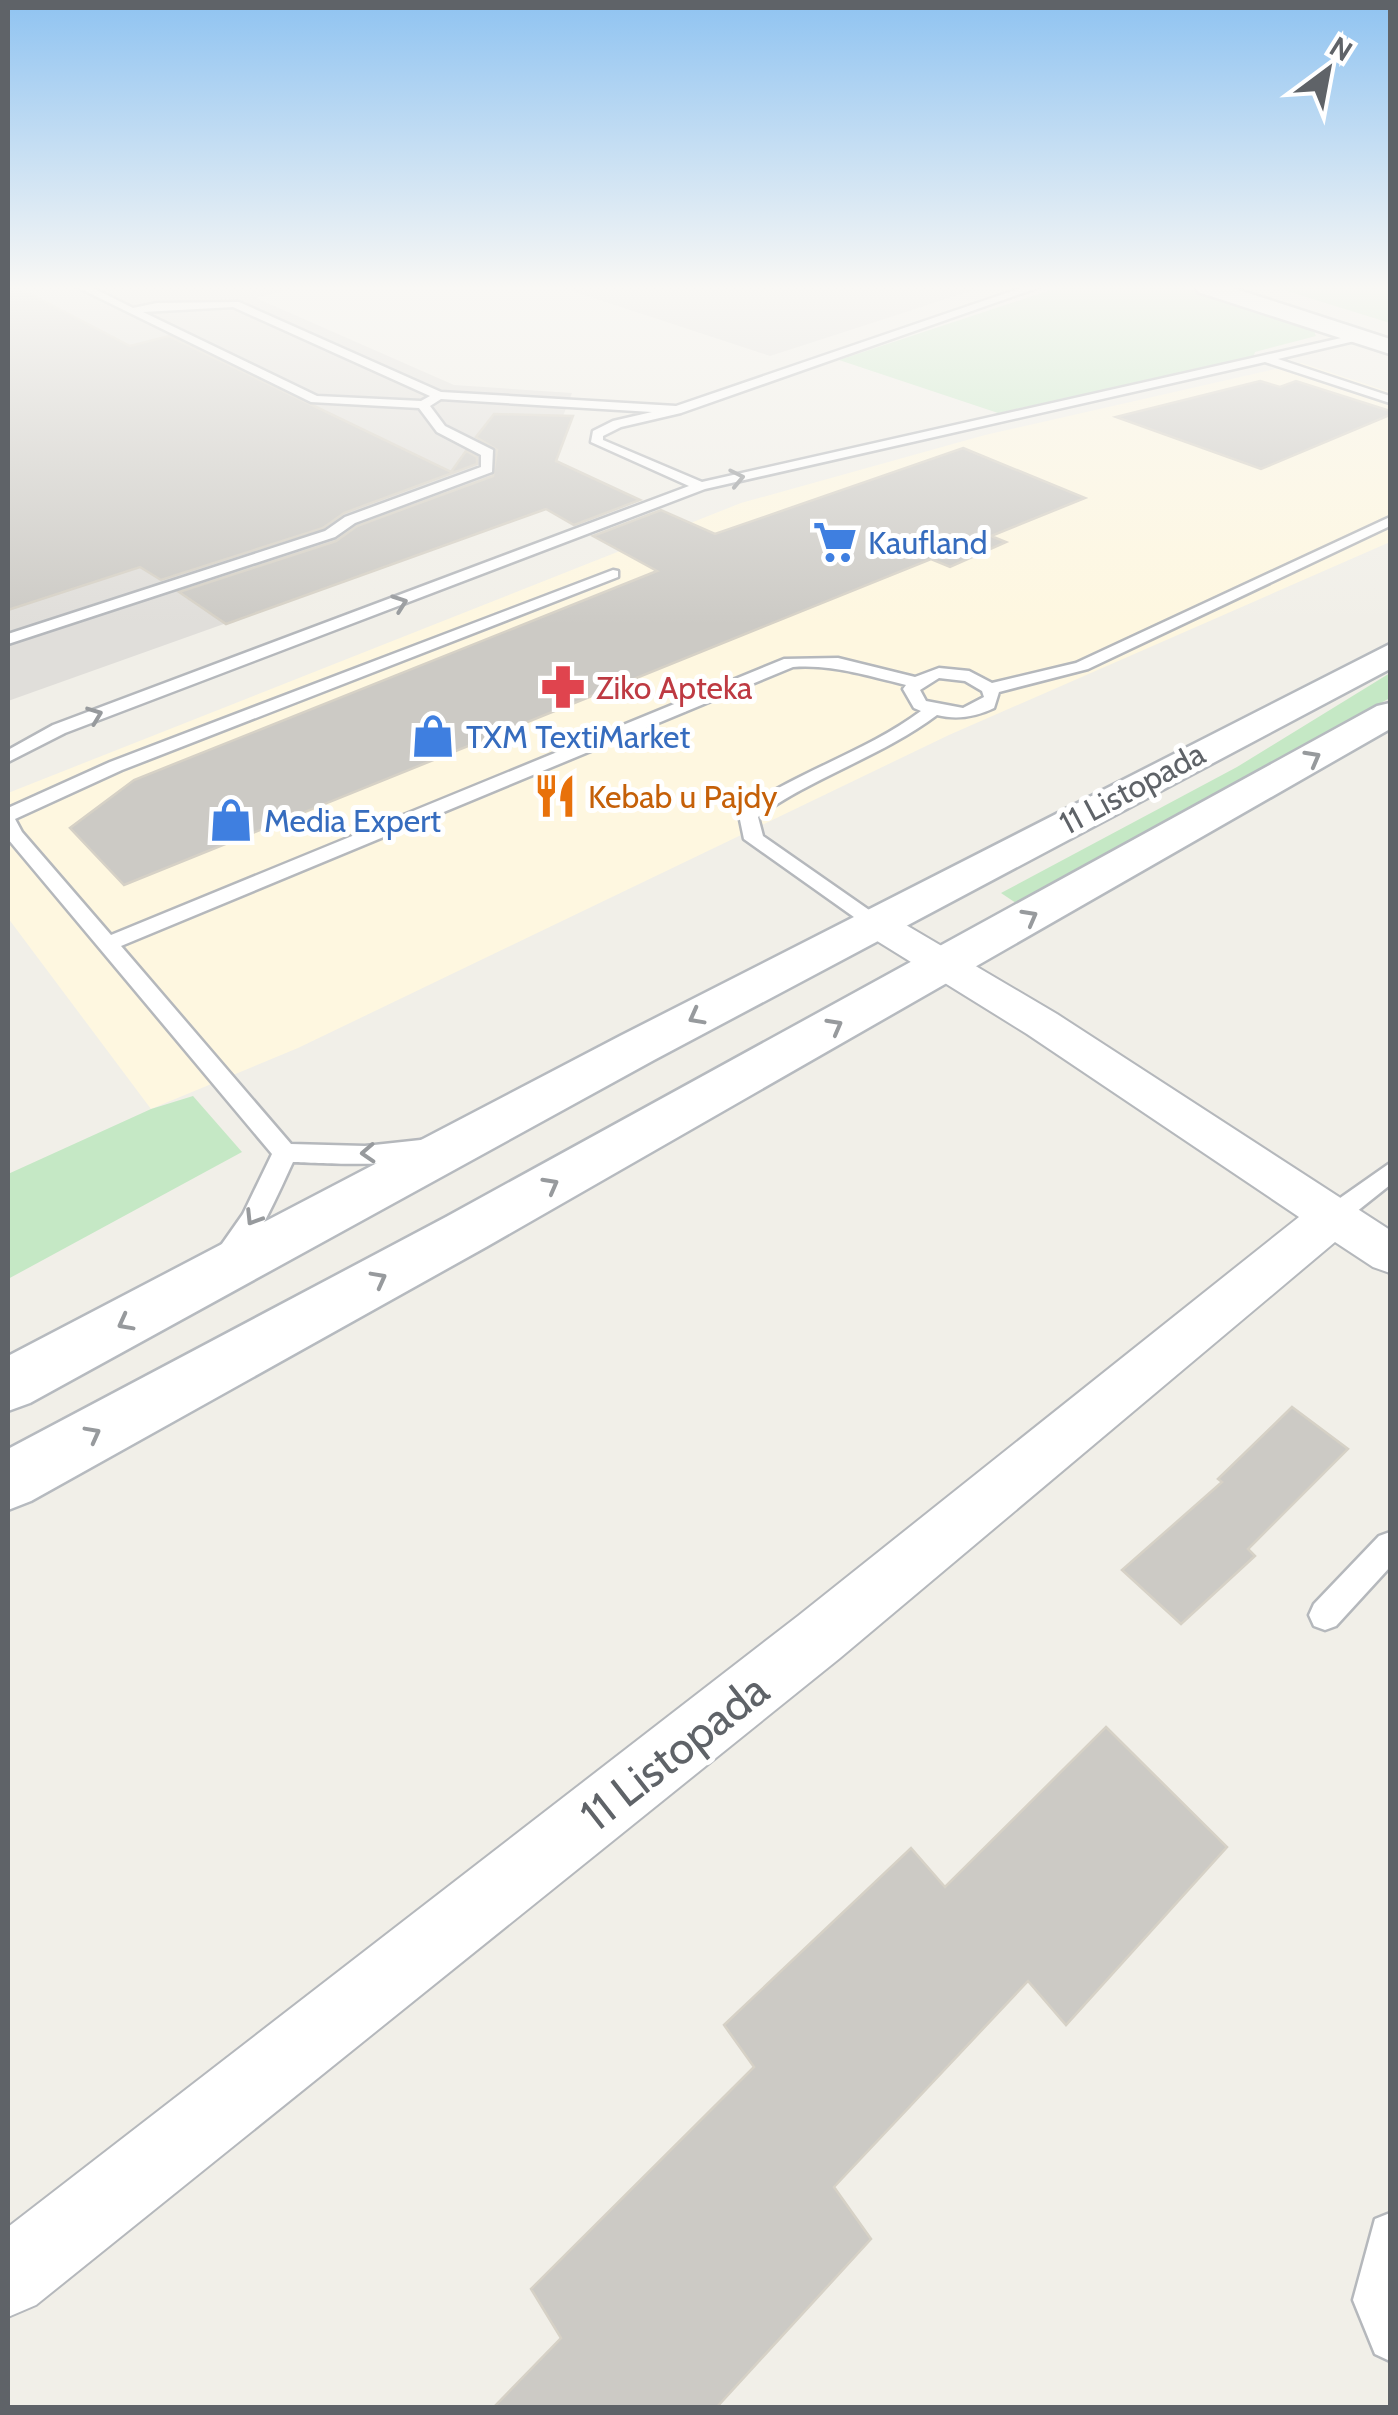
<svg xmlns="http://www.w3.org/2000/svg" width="1398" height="2415" font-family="Cabin,sans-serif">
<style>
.commercial{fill:#fef7e0}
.industrial{fill:#e0deda}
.green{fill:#c5e8c5}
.building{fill:#cccac5;stroke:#d6d1c6;stroke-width:2.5}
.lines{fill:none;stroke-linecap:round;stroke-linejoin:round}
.service-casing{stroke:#b5b8bc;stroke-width:5}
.minor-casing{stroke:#b5b8bc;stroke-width:4}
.tertiary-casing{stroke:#b5b8bc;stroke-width:5}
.secondary-casing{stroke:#b6babf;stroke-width:5}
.service{fill:#fff;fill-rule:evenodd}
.minor{fill:#fff;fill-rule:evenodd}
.tertiary{fill:#fff;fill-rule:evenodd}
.secondary{fill:#fff;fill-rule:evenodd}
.oneway{stroke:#979a9d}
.labels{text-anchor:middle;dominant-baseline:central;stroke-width:10;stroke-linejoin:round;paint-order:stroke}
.far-shop-label{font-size:32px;fill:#366cbe;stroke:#fff;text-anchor:start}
.far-health-label{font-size:32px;fill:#be3a42;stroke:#fff;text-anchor:start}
.far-street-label{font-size:32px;fill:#5f6368;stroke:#fff}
.far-food-label{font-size:32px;fill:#c56008;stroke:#fff;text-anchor:start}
.near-street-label{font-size:45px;fill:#5f6368;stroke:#fff}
</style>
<rect width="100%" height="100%" fill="#f1efe8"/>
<path class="commercial" d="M1302,363L1390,392V542L949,735L298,1048L151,1109L8,918V793L741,503L985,435Z"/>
<path class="industrial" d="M8,287H299L256,298L454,385L572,393L547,457L610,486L8,701Z
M560,287H983L770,356Z"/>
<path class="green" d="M1060,287H1181L1300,325L1314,331L1316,336L1255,352L1253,358L998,413L839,360Z
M1274,287H1390V323Z
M1390,673V698L1016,903L1001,893L1237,767Z
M193,1096L242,1152L8,1279V1174L151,1109Z"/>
<path class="building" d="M8,287H17L130,346L169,336L451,472L466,451L477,457V464L344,513L323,528L161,580L140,567L8,610Z
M1260,381L1280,387L1296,381L1390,411V415L1261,469L1116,417Z
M494,414L573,416L556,461L640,500L574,525L546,509L226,624L179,592L336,541L357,526L493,476L497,450L476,437Z
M963,448L1085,498L991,536L1006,542L950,567L931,559L124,885L70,828L134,780L657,571L593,536L661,510L715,534Z
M1292,1407L1348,1449L1248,1549L1255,1556L1181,1624L1122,1570L1222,1482L1218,1479Z
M1106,1727L1227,1847L1066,2025L1028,1981L834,2187L871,2239L716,2408H493L561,2338L531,2289L754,2067L724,2025L911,1848L945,1887Z"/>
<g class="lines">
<g class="service-casing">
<path id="service" d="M77,287H91L133,308L157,303L239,302L441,392L676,406L1024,287H1040L681,413L621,427L603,436V440L702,482L1359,334L1363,339L1278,359L1390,396V403L1265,362L705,489L65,733L8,762V750L53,725L689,486L591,442L593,431L613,421L652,412L441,399L430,406L445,426L493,450L492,472L355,523L335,537L8,644V634L325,531L345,517L481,467V455L437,432L419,408L311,402ZM233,307L430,396L421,401L317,396L143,312Z
M1390,517V526L1088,669L999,692L994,708C975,717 957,720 937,715C881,757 814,776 758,817L763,836L882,919V927H868L744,839L739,815L741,811C798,771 866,752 921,711L914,708L903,689L906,685C868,676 832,664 793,667L121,946L291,1144L365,1146L430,1139L442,1148C427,1170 321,1163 293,1162C282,1185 251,1258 230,1269C223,1273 221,1270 214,1268L210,1261L243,1214L272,1154L8,839V808L110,762L613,570L618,571V577L122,770L15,819L22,832L111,935L784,659L838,658L915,677L939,668L969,671L992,683L1076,663ZM939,678L965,681L982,691L984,697L963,708L926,701L920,690Z
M1390,1163V1185L1341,1224H1323L1319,1217L1323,1210Z
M1390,1532V1567L1336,1626L1325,1630L1314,1626L1309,1615L1314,1604L1379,1536Z
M1390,2213V2361L1375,2354L1353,2300L1375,2219Z"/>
</g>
<g class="minor-casing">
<path id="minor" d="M875,911L889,915L1057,1014L1390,1230V1273L1373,1267L1335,1242L840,1658L36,2305L8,2317V2227L798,1616L1299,1217L1027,1034L861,931L856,923L861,915Z"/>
</g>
<g class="tertiary-casing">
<path id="tertiary" d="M1195,287H1230L1390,339V354L1198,292Z"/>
</g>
<g class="secondary-casing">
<path id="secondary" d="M1390,644V669L654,1060L30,1403L8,1411V1356L620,1036Z
M1390,703V729L486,1247L31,1501L8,1510V1449L446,1217L1377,706Z"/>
</g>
<use href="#service" class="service"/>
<use href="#minor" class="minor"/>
<use href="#tertiary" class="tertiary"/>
<use href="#secondary" class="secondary"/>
</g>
<defs><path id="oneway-chevron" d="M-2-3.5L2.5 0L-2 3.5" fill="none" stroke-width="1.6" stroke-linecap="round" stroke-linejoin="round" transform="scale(2.5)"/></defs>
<g class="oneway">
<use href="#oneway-chevron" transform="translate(737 478) rotate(-12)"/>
<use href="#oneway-chevron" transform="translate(400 603) rotate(-20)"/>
<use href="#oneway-chevron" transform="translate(95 715) rotate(-21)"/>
<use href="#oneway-chevron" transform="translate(1313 758) rotate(-29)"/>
<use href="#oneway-chevron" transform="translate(1030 917) rotate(-29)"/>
<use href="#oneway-chevron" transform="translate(696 1017) rotate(152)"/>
<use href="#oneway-chevron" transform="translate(835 1026) rotate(-29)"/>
<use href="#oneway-chevron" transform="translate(368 1153) rotate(177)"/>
<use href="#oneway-chevron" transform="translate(551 1185) rotate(-29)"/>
<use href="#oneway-chevron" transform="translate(253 1218) rotate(122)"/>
<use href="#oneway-chevron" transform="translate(379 1279) rotate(-28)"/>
<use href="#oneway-chevron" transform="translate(125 1323) rotate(152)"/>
<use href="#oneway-chevron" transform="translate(93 1434) rotate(-28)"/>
</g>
<linearGradient id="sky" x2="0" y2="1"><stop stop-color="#8fc3f1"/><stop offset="0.46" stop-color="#f9f8f5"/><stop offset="1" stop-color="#f9f8f5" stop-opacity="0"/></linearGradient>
<rect width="1398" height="625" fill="url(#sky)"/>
<defs>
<g id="supermarket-bare" transform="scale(3.45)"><path d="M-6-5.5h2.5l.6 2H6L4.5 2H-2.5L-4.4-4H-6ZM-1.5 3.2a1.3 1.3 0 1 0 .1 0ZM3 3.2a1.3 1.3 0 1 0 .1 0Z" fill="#3f7fe0" stroke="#fff" stroke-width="2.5" paint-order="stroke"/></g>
<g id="pharmacy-bare" transform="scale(3.45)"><path d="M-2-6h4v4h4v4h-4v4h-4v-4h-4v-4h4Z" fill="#e0444e" stroke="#fff" stroke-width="2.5" paint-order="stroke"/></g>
<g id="shop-bare" transform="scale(3.45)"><path d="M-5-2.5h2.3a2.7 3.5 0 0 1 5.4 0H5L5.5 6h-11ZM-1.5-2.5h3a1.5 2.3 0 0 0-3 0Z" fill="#3f7fe0" stroke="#fff" stroke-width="2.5" paint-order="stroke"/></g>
<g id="restaurant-bare" transform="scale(3.45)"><path d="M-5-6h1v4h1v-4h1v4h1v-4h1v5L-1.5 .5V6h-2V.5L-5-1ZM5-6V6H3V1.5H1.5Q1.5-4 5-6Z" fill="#e8710a" stroke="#fff" stroke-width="2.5" paint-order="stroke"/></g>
</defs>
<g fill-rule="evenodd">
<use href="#supermarket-bare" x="835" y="542"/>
<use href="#pharmacy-bare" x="563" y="687"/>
<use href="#shop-bare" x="433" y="736"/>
<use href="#restaurant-bare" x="555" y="796"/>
<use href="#shop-bare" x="231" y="820"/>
</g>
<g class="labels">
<g class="far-shop-label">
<text x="868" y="542">Kaufland</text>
<text x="466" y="736">TXM TextiMarket</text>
<text x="264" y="820">Media Expert</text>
</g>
<g class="far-health-label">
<text x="596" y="687">Ziko Apteka</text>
</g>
<g class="far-street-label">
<text transform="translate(1132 788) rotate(-28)">11 Listopada</text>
</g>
<g class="far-food-label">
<text x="588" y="796">Kebab u Pajdy</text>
</g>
<g class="near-street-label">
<text transform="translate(674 1752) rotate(-38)">11 Listopada</text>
</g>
</g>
<rect width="1398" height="2415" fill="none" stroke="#5f6368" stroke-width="20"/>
<g transform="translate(1328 70) rotate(32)" stroke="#ffffff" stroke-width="8" paint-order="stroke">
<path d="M0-8L18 38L0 25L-18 38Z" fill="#5f6368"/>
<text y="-15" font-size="28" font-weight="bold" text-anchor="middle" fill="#5f6368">N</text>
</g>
</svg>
